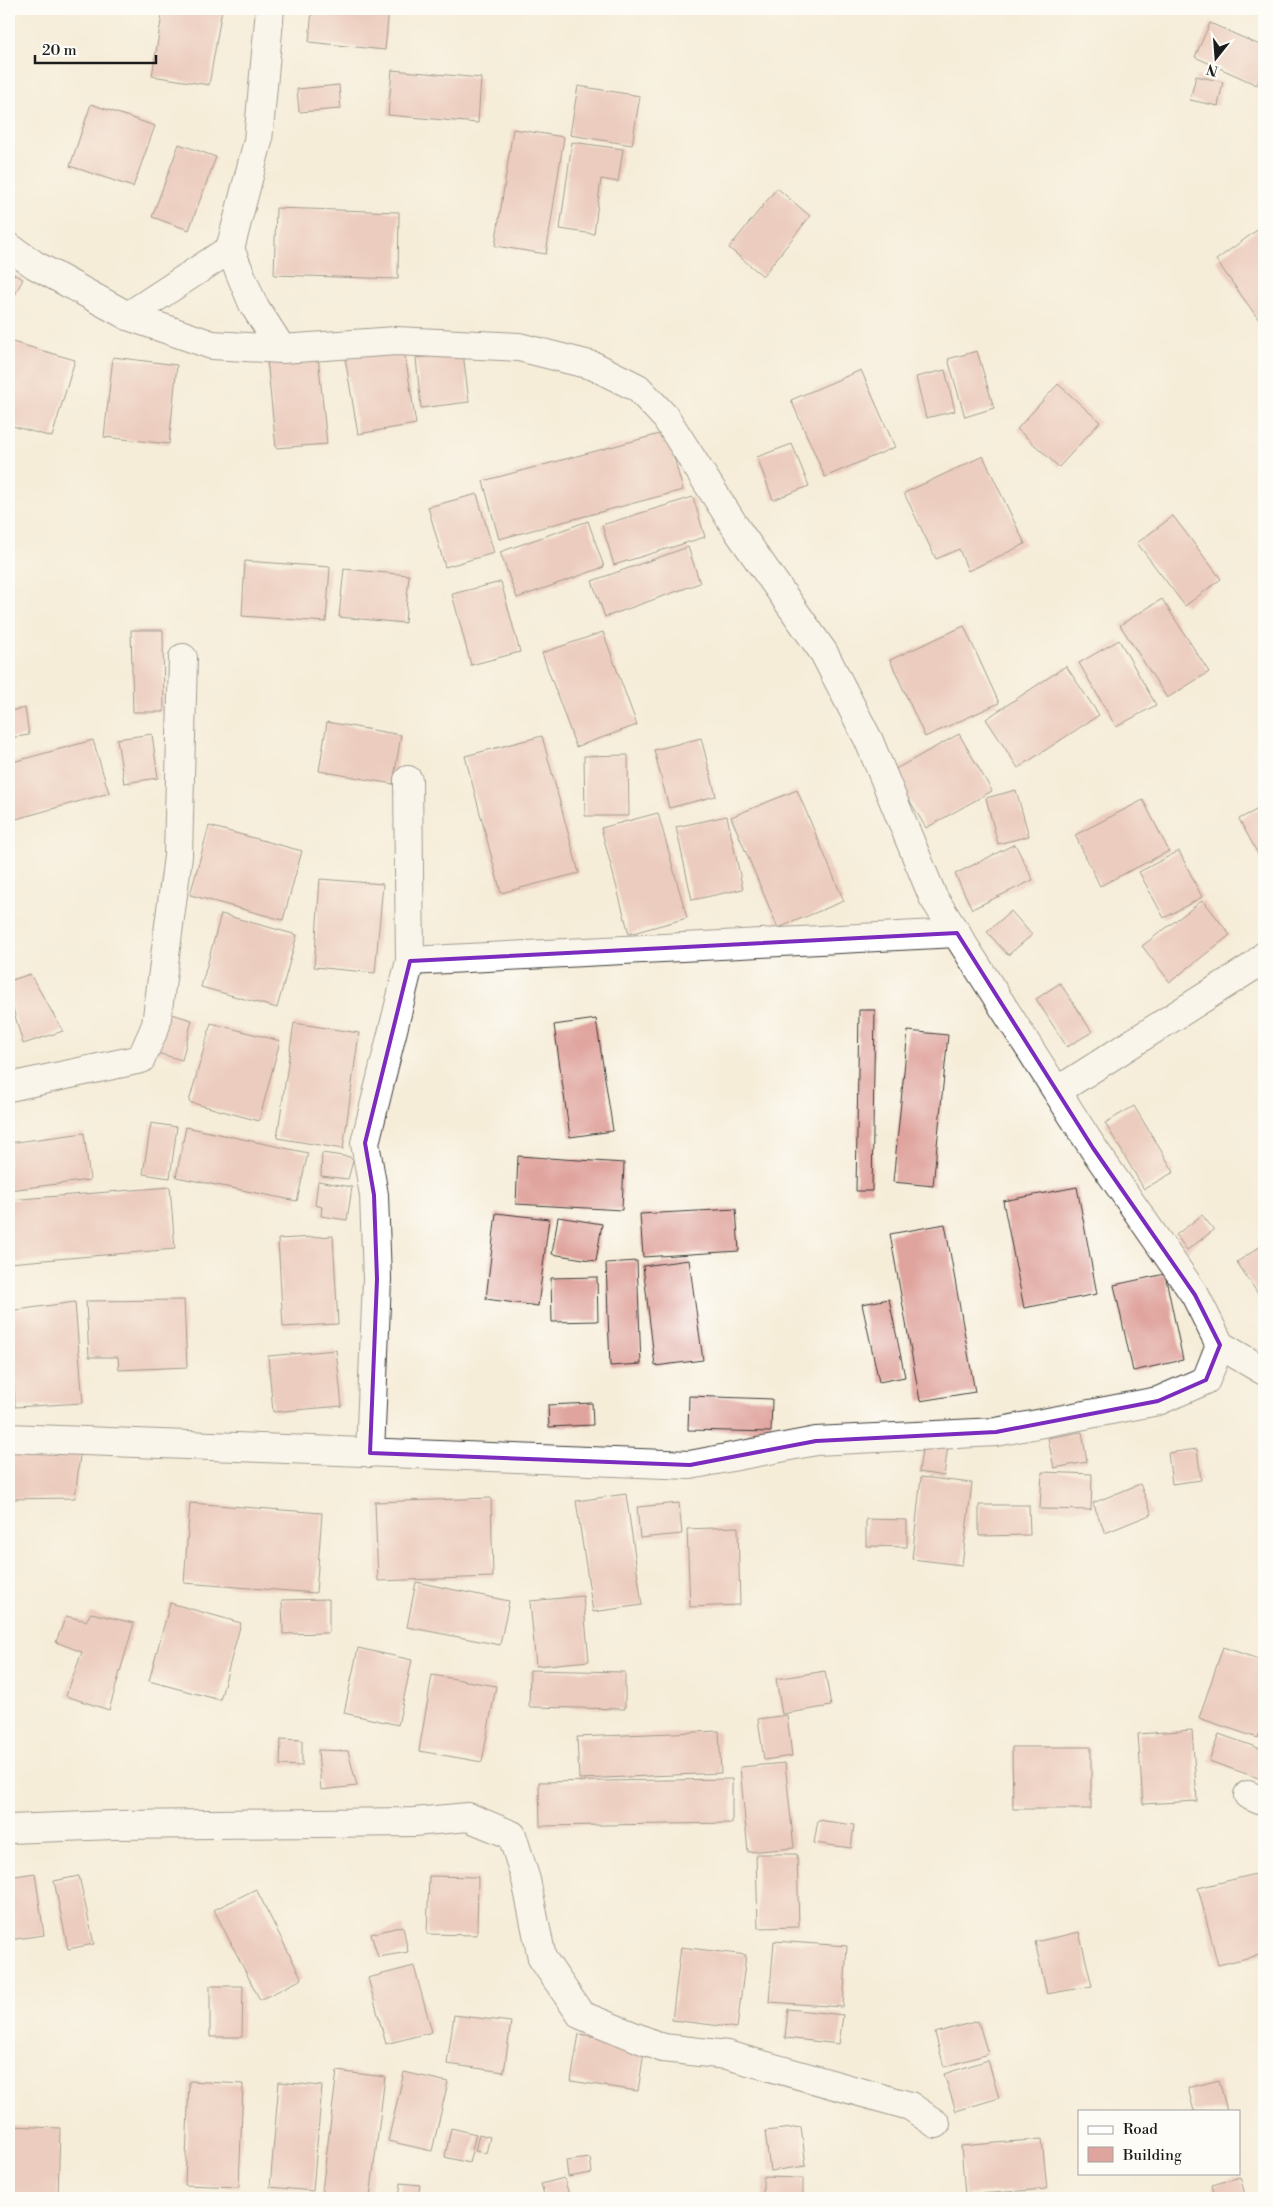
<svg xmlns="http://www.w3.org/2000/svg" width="1273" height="2207" font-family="'Libre Bodoni',serif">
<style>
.building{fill:#e0a49e}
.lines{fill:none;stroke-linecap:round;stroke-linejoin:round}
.minor-casing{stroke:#3d3b38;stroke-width:30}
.minor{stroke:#fff;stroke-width:28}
.marked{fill:none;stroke:#7b2cbf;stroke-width:4;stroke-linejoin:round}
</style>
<rect width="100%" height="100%" fill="#fdfcf7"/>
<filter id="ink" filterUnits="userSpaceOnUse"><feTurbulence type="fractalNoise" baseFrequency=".02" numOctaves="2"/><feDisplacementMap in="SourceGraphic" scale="10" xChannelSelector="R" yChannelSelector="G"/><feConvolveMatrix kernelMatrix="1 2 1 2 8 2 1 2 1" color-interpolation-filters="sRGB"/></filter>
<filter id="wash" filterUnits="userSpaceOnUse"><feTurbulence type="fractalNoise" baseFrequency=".0096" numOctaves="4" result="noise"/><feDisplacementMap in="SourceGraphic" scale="20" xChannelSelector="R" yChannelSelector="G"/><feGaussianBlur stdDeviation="1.12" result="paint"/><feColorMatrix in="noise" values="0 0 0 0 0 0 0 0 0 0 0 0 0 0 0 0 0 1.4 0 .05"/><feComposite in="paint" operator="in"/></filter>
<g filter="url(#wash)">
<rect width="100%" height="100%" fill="#f6edd9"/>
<g id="blocks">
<path class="building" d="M163,9H222L209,85L152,76Z
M312,9H389L385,50L309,42Z
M1210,23L1264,47V68L1257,85L1195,57Z
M392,70L481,78L478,123L388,115Z
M1196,76L1223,82L1218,106L1190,100Z
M339,85L341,109L299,112L297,89Z
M578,86L640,96L632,145L570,135Z
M91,104L155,126L133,187L70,166Z
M513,129L564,137L546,254L495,246Z
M572,142L623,149L618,182L601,179L594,234L560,229Z
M179,144L216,157L189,230L152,217Z
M777,188L810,216L763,276L729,248Z
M276,208L399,212L398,279L274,275Z
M1264,225V317L1259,320L1216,260Z
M9,272L23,279L9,306Z
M9,341L75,360L52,437L9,425Z
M404,349L416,424L358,434L345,358Z
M977,351L994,408L965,417L948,359Z
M463,353L469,402L421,408L416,358Z
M318,356L327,444L276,448L267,360Z
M113,357L177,365L169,444L104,437Z
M861,370L895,447L825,477L791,400Z
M945,370L955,411L926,418L916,377Z
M1058,384L1100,422L1059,467L1017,429Z
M667,432L683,490L499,539L483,481Z
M792,444L809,486L773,500L757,457Z
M983,456L1025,544L968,571L959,549L936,559L904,493Z
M477,494L494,553L445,567L428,507Z
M693,497L705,537L614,565L602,525Z
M1173,516L1221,579L1185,606L1137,543Z
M588,521L604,567L517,598L500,552Z
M688,547L700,583L605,617L592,581Z
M245,561L330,567L326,622L242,616Z
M344,569L409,575L405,623L339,617Z
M501,582L520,652L471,665L452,594Z
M1162,599L1209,672L1167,698L1120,625Z
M964,626L999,703L925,737L890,660Z
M131,630H163L164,712H133Z
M603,632L637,725L576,747L542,653Z
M1119,640L1156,705L1116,727L1079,663Z
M1066,666L1099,715L1018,768L986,719Z
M25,708L29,735L9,738V711Z
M327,722L401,735L393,784L319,771Z
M152,734L158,778L124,783L117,739Z
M959,734L992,791L926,828L892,771Z
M542,736L579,873L501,893L465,756Z
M701,738L716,796L669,808L654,750Z
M93,740L109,793L9,821V763Z
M628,755L629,816H585L584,756Z
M797,790L844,901L778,928L731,817Z
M1016,790L1029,836L998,844L986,798Z
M1143,800L1169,851L1100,886L1075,835Z
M1264,806V865L1239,819Z
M658,813L687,918L629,934L601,828Z
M727,816L743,889L692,900L676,827Z
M209,826L302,851L283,920L190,895Z
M1015,844L1033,880L972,909L955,874Z
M1179,851L1202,897L1164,918L1139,872Z
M320,879L383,884L375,973L314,967Z
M1203,900L1230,935L1170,982L1142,946Z
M1011,911L1032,935L1008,955L987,932Z
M221,914L297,935L277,1008L201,987Z
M30,974L63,1031L23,1044L9,994V981Z
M1060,983L1092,1032L1067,1047L1036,999Z
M859,1010H875L872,1191H856Z
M168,1013L192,1020L182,1060L157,1053Z
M596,1019L613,1131L570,1137L554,1025Z
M211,1023L280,1041L259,1121L189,1102Z
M294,1023L359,1033L343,1149L277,1138Z
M908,1031L948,1035L933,1186L893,1182Z
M1134,1106L1174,1172L1144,1189L1105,1123Z
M151,1123L177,1127L170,1178L143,1174Z
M186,1127L308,1153L297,1201L176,1177Z
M84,1133L90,1180L9,1190V1143Z
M322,1153L350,1157L353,1161L348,1179L321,1176Z
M518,1156L624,1163L622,1210L516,1204Z
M318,1181L352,1187L347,1220L321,1216L322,1207L315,1205Z
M170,1187L175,1249L9,1263V1200Z
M1077,1187L1097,1294L1024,1308L1003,1201Z
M736,1209L739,1251L643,1257L640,1214Z
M496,1213L549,1219L538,1306L486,1299Z
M1202,1215L1214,1230L1187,1250L1176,1235Z
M558,1217L602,1224L596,1261L552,1254Z
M945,1224L975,1392L920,1401L890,1234Z
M333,1236L338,1324L283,1327L278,1239Z
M1264,1244V1299L1262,1300L1237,1262Z
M689,1260L703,1360L655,1366L643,1266Z
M637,1261L641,1364L610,1366L606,1263Z
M1165,1274L1183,1360L1133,1371L1114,1285Z
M597,1277L598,1321L552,1322L551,1278Z
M889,1299L905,1377L879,1382L862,1304Z
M184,1300L187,1367L119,1370L118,1357H89L86,1301Z
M75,1302L83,1403L15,1407L9,1311Z
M336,1350L342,1406L273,1412L268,1356Z
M689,1396L772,1399L771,1432L688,1430Z
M592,1403L593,1425L549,1427L548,1405Z
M1082,1432L1087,1462L1054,1468L1048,1438Z
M923,1442L948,1445L944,1476L919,1472Z
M9,1446L81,1447L75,1498L9,1499Z
M1197,1449L1201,1480L1172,1484L1168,1453Z
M1042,1472L1092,1474L1091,1510L1040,1509Z
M921,1477L972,1483L962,1565L912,1559Z
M1140,1484L1152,1514L1105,1533L1093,1503Z
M626,1494L642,1605L593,1612L576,1501Z
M491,1498L493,1577L378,1581L375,1502Z
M190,1503L322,1513L316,1593L184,1583Z
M679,1503L682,1534L640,1538L637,1507Z
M979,1505H1029L1030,1535L979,1536Z
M866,1519L907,1520V1547L866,1546Z
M738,1527L740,1605L690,1607L687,1529Z
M416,1582L509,1601L500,1645L407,1627Z
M583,1596L589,1661L536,1666L530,1601Z
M329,1599V1633L283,1634L282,1600Z
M170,1603L241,1623L220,1700L149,1681Z
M91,1613L134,1623L109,1710L66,1696L82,1652L56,1642L66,1616L86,1621Z
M1223,1647L1264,1661V1718L1258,1738L1199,1718Z
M358,1648L412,1660L398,1725L344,1713Z
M530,1670L625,1672V1709L529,1707Z
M825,1671L831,1706L782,1714L776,1679Z
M432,1675L496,1686L482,1762L419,1751Z
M787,1715L792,1756L764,1760L758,1719Z
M1192,1730L1197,1801L1143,1804L1138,1734Z
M719,1731L721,1773L579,1779L577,1737Z
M1219,1734L1264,1750V1780L1209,1761Z
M281,1739L302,1740V1766L280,1765Z
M1012,1747H1091V1809H1013Z
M318,1750L348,1751L357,1786L321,1790Z
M785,1763L794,1848L748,1852L740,1767Z
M732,1779V1823L540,1826L539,1782Z
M818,1820L854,1825L851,1848L814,1843Z
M756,1854H797L799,1927L758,1928Z
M1264,1872V1954L1218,1965L1198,1888Z
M35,1873L44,1935L9,1940V1877Z
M79,1876L94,1944L68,1949L54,1881Z
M429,1876L478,1877L477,1935L427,1934Z
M256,1889L302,1979L260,2000L214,1910Z
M403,1926L408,1952L378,1957L371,1934Z
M1079,1932L1092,1986L1047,1994L1035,1942Z
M774,1941L847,1946L843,2007L769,2002Z
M681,1947L746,1955L737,2028L672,2020Z
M414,1966L432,2032L386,2044L368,1978Z
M210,1986H243L242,2037H210Z
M788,2009L843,2015L839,2044L785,2038Z
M454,2015L511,2022L504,2072L447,2064Z
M978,2021L988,2054L944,2067L935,2033Z
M579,2034L645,2045L638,2091L571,2081Z
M988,2060L999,2098L956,2111L944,2074Z
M337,2071L385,2077L370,2198H321Z
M404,2072L448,2082L432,2151L388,2141Z
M1219,2080L1227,2111H1194L1188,2088Z
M189,2081L243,2084L239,2187L185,2185Z
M279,2082L322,2086L313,2191L270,2187Z
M9,2126L60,2128L58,2198H9Z
M801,2127L806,2166L770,2171L765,2131Z
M451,2128L476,2134L469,2163L445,2157Z
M479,2134L490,2137L486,2153L475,2151Z
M1042,2139L1047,2189L965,2195L961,2146Z
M590,2158L592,2173L568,2177L566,2161Z
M763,2177L803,2178V2198H763Z
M1240,2177L1246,2198H1216L1212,2185Z
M564,2178L570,2198H545L541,2184Z
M401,2183L420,2185L418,2198H399Z"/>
</g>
</g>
<g filter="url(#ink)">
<use href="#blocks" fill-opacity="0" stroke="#3d3b38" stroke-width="1"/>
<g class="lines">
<g class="minor-casing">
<path id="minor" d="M270,9L258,141L230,249L253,304L282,349
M9,247L35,265L128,316L212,345L282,349L396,341L519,347L594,366L638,388L666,418L738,531L824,653L869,741L933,897L1093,1148L1195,1295L1220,1345L1206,1380L1158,1401L996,1432L816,1441L690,1465L9,1438
M128,316L230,249
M410,961L957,933
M9,1087L141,1059L156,1025L178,856L183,658
M1057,1091L1252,967L1264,956
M1220,1345L1264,1371
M370,1453L377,1279L374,1195L365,1143L410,961L408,780
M1248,1795L1264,1802
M9,1829L114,1825L414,1822L468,1817L512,1835L526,1880L542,1958L581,2015L663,2048L727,2055L910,2106L936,2124"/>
</g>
<use href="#minor" class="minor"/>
</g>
</g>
<path d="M0 0H1273V2207H0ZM957,933L1093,1148L1195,1295L1220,1345L1206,1380L1158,1401L996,1432L816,1441L690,1465L370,1453L377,1279L374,1195L365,1143L410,961Z" fill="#f6edd9" fill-opacity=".55" fill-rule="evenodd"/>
<path class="marked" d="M957,933L1093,1148L1195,1295L1220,1345L1206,1380L1158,1401L996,1432L816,1441L690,1465L370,1453L377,1279L374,1195L365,1143L410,961Z"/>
<rect width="1273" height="2207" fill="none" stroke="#fdfcf7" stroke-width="30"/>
<rect x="1078" y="2110" width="162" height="65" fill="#fdfcf7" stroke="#a3a29f"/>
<rect x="1088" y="2126" width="25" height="8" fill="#ffffff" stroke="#a3a29f"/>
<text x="1123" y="2134" font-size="15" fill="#1c1c1c">Road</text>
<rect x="1088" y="2147" width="25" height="15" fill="#e0a49e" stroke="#a3a29f"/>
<text x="1123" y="2160" font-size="15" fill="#1c1c1c">Building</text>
<g transform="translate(1216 58) rotate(197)" stroke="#fdfcf7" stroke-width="4" paint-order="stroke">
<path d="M0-4L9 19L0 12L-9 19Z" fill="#1c1c1c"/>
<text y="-8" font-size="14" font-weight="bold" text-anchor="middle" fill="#1c1c1c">N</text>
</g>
<path d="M35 55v8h121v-8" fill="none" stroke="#1c1c1c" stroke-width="2.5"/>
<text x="42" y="55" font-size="15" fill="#1c1c1c" stroke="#fdfcf7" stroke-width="4" paint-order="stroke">20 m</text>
</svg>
